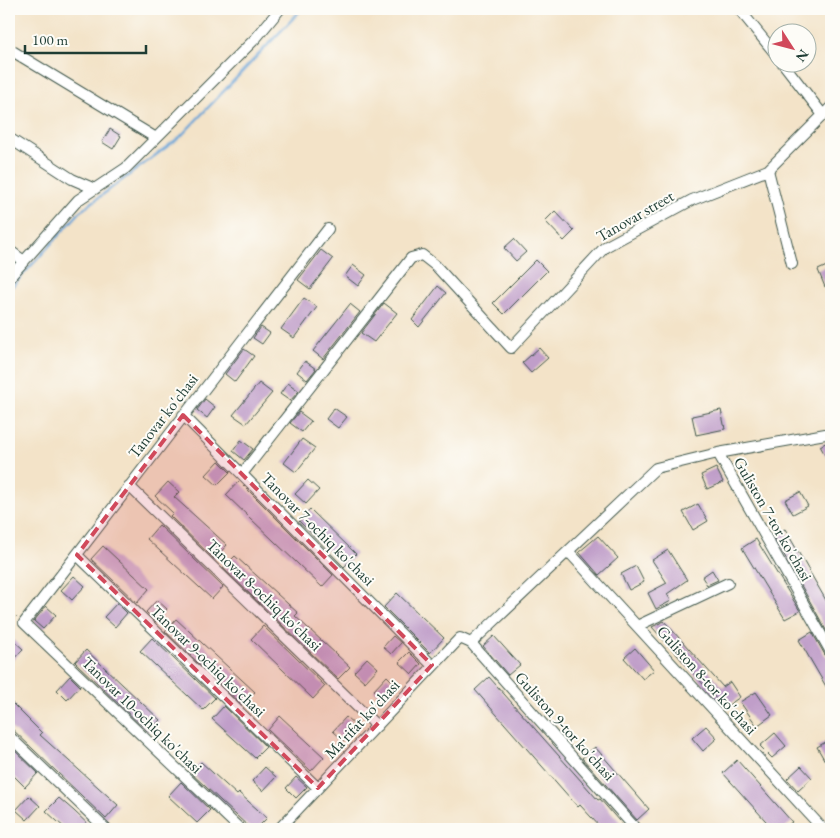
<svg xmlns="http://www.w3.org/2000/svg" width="840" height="838" font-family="'EB Garamond',serif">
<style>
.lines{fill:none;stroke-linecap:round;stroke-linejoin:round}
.stream{stroke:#66a3d7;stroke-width:2.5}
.building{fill:#c09ec9}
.minor-casing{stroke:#3f564a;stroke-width:12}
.path{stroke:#3f564a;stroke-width:1;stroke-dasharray:1 4;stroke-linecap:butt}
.minor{stroke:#fff;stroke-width:10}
.marked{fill:#d1495b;fill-opacity:0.2;stroke:#d1495b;stroke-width:4;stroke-dasharray:10 6;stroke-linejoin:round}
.labels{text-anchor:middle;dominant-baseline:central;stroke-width:4;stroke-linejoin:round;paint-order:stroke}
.street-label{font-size:16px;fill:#1f3d34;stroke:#fdfcf7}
</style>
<rect width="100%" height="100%" fill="#fdfcf7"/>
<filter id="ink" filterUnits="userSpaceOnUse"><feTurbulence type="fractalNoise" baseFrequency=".02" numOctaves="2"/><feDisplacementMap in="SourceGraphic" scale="10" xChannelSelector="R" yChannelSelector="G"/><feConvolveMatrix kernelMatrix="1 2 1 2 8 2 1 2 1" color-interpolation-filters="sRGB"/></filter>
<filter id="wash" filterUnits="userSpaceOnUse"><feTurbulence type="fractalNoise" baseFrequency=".0096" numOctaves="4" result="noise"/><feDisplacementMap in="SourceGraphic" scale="20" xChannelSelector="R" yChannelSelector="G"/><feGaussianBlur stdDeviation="1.12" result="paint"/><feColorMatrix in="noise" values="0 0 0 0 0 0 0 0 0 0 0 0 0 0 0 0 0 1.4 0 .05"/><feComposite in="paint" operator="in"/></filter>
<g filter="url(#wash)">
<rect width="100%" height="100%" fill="#f3e3c8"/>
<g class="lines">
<path class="stream" d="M9,290L82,210L180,137L302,9"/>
</g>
<g id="blocks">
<path class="building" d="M110,129L121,136L113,149L102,142Z
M555,211L574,231L564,241L545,221Z
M514,239L526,252L516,261L504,248Z
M321,250L333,259L310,289L298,280Z
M536,260L547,271L504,314L493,303Z
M831,264V284L825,287L818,270Z
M353,265L366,275L358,286L345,276Z
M438,286L446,293L419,327L412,320Z
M304,298L317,307L294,338L281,329Z
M384,303L397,313L374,342L361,333Z
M350,304L360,312L323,359L313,351Z
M261,327L270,333L262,344L253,338Z
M539,348L548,358L531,373L522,363Z
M244,349L254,356L235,382L225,374Z
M305,361L316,369L307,380L297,372Z
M259,383L272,393L246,424L233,415Z
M288,383L299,391L290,401L280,394Z
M205,399L215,407L207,418L197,410Z
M334,408L347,417L338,428L326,419Z
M721,410L725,429L696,435L692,416Z
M299,412L311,421L302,432L290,423Z
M302,439L315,448L296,472L284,463Z
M241,440L253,449L244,460L233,451Z
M831,440V465L820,446Z
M219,461L230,472L217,485L206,475Z
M716,468L723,482L707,489L701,475Z
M308,480L319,490L306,504L295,494Z
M239,481L333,575L322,587L226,495Z
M168,482L179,492L174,497L227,545L214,559L170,516L173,513L155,496Z
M800,492L808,506L793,514L785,500Z
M698,504L708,521L693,530L683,512Z
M310,509L356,554L344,567L299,521Z
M159,525L223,587L212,599L147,539Z
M785,529L831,609V639L773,535Z
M598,536L618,558L599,575L579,552Z
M756,539L800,611L785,619L742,548Z
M103,546L149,589L137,603L91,559Z
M668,550L687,580L667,594L671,601L656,609L648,593L667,583L652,560Z
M235,556L298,613L295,616L350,667L338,679L223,568Z
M636,566L644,582L629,590L621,574Z
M712,570L718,580L707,585L702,577Z
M74,576L85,586L72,600L61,590Z
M397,593L444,638L430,653L384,607Z
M157,600L167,609L156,622L146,612Z
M117,603L127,613L115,627L104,617Z
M46,606L56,615L43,629L34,621Z
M176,619L255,692L242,705L165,631Z
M664,621L723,687L730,682L740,697L723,709L713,695L652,627Z
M263,626L325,686L313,699L251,639Z
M812,632L825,655L831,659V695L799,640Z
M393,636L401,643L391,654L383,647Z
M494,636L520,665L508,675L483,646Z
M152,638L215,698L203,710L140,651Z
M12,639L23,649L9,664V643Z
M635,648L654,670L643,679L624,658Z
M86,650L160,720L148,732L75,662Z
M409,652L421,664L412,674L399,662Z
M367,658L378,668L365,682L354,672Z
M70,676L80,686L67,700L57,690Z
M387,676L397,686L384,700L374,690Z
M489,677L598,800L600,799L626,829H602L580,805L578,807L475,690Z
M756,692L772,715L757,726L740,702Z
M9,700L42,733L40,735L118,805L106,819L9,726Z
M224,706L266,747L255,758L212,719Z
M280,716L324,757L311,771L268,730Z
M346,717L357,727L344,741L333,731Z
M706,726L717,738L703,751L692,738Z
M775,733L786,746L772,758L760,746Z
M831,739V758L825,761L817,747Z
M595,747L649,809L637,820L582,758Z
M12,748L38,773L25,787L9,771V752Z
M737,760L792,822L783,829H773L723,773Z
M201,762L237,795L239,793L267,818L256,829H251L191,773Z
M801,766L812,778L798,791L787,779Z
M265,767L276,777L263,791L252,781Z
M296,777L307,787L296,798L286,788Z
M181,782L210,810L197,823L168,796Z
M29,796L40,806L27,820L16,810Z
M59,798L74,811L93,829H66L57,821L46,811Z"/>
</g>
</g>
<g filter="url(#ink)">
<use href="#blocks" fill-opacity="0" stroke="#3f564a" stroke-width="1"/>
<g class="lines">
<g class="minor-casing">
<path id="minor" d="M739,9L778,57
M9,49L156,138
M782,62L823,115
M9,138L72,179L95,189
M768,170L792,264
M9,250L24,261
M9,278L78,200L126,168L256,38L280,9
M183,415L432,665
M718,453L831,652
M242,474L411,258L422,255L436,266L511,348L605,247L692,200L768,170L831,107
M129,486L377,726
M569,552L823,829
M77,555L318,788
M637,626L728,583
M471,643L656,468L718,453L831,433
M9,736L106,829
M240,829L24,623L328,229
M279,829L460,638L471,643L636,829"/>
</g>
<path class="path" d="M9,609L17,617"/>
<use href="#minor" class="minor"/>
</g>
</g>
<path class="marked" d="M183,415L432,665L318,788L77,555Z"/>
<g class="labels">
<g class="street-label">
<text transform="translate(635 216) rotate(-30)">Tanovar street</text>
<text transform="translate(163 416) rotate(-52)">Tanovar ko'chasi</text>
<text transform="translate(773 519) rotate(60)">Guliston 7-tor ko'chasi</text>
<text transform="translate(318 529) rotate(45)">Tanovar 7-ochiq ko'chasi</text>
<text transform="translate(264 595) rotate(44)">Tanovar 8-ochiq ko'chasi</text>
<text transform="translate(208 661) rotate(44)">Tanovar 9-ochiq ko'chasi</text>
<text transform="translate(707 680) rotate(48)">Guliston 8-tor ko'chasi</text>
<text transform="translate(142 715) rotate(44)">Tanovar 10-ochiq ko'chasi</text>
<text transform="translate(362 719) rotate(-47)">Ma'rifat ko'chasi</text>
<text transform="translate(565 726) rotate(48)">Guliston 9-tor ko'chasi</text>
</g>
</g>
<rect width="840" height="838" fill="none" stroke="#fdfcf7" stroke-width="30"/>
<g transform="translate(792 48) rotate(126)"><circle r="24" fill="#fdfcf7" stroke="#a4b0a9"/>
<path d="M0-4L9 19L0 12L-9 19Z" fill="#d1495b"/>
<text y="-8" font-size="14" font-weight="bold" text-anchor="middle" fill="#1f3d34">N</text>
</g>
<path d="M25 45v8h121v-8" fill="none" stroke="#1f3d34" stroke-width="2.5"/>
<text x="32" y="45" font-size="15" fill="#1f3d34" stroke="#fdfcf7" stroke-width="4" paint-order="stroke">100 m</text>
</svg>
